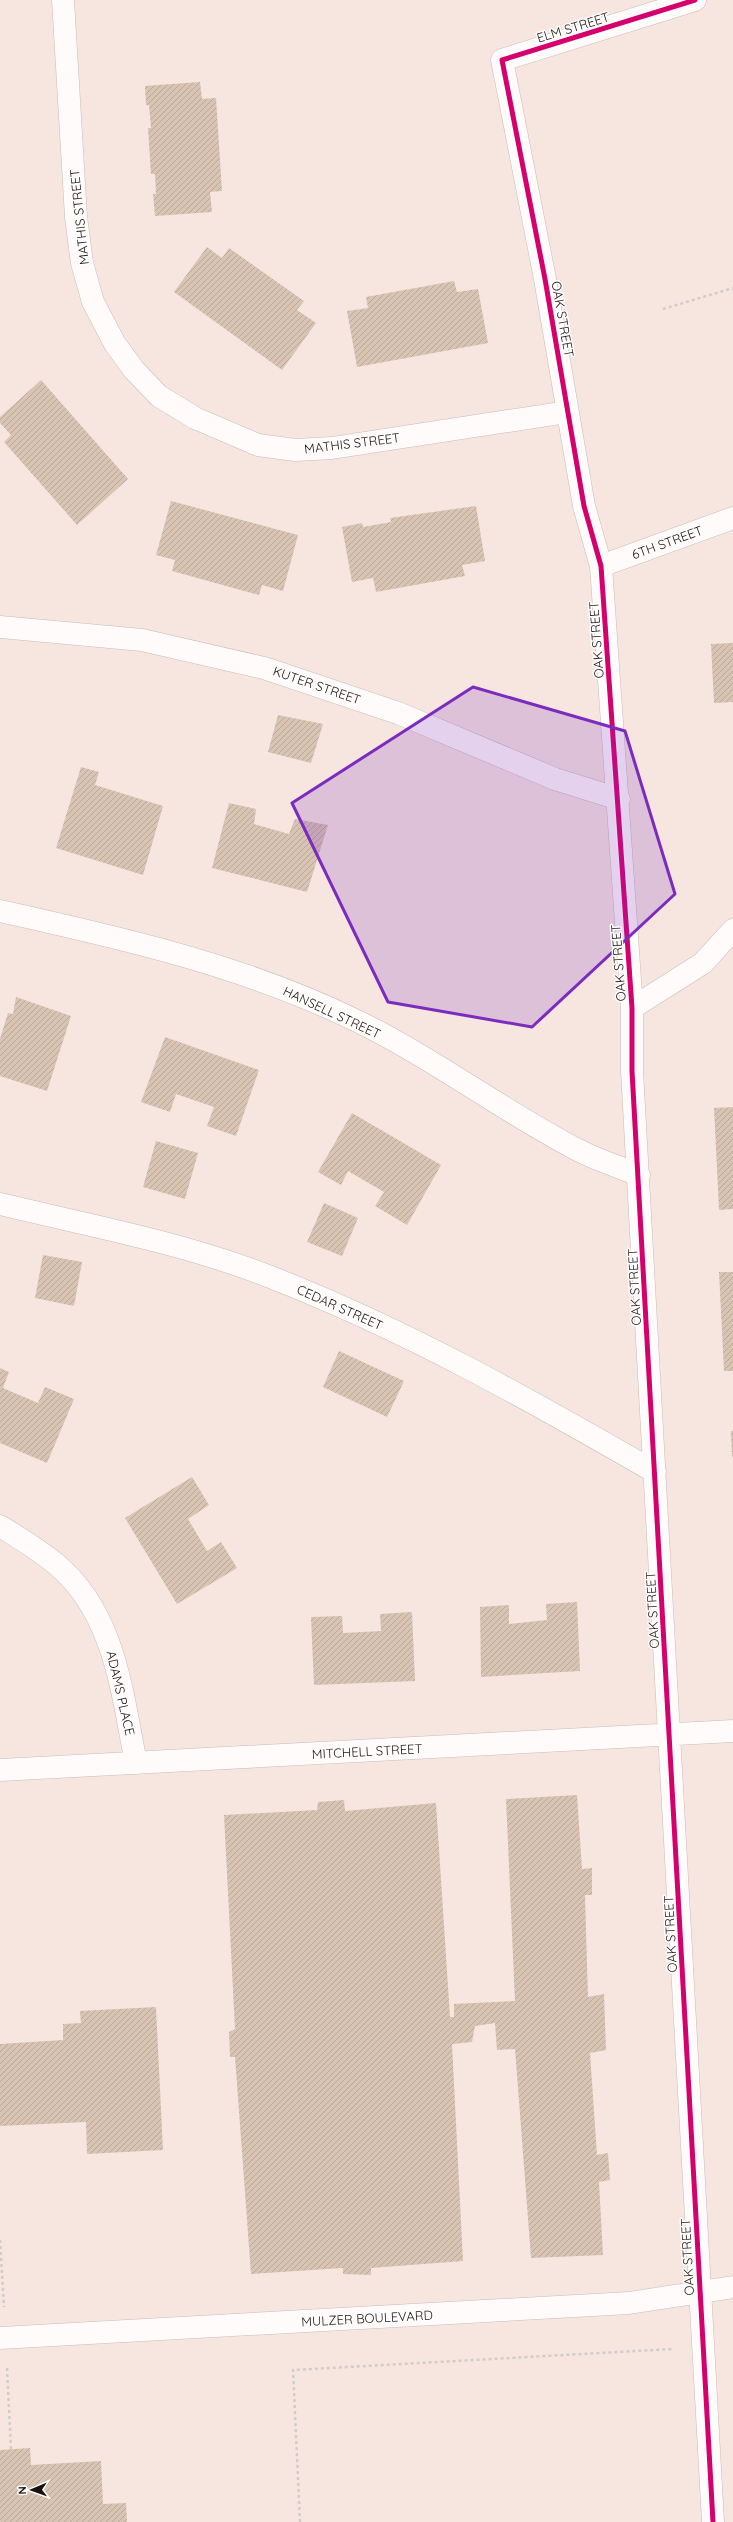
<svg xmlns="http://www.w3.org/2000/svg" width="733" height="2522" font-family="Quicksand,sans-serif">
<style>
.building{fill:url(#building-hatch)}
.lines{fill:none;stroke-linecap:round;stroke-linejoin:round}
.street-casing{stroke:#c8bcb7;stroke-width:23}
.path{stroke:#d1cccb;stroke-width:2.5;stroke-dasharray:3 3;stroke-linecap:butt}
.street{stroke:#fefbfa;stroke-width:22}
.cycleway-casing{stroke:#fff;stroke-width:8}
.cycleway{stroke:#d6006c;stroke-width:5}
.marked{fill:#7b2cbf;fill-opacity:0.2;stroke:#7b2cbf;stroke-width:3;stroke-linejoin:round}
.labels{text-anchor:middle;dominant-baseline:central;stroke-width:3;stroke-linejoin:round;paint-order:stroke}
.street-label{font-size:13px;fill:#1c130e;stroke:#fff}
</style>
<defs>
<pattern id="building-hatch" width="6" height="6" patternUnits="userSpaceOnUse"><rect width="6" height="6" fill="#d9c4b4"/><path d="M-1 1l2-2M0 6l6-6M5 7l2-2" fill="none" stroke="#baa89a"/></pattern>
</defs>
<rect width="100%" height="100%" fill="#f6e6df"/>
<path class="building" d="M200,82L202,99L216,98L222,191L210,192L212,212L155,216L153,194H156L155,174H151L148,128H151L149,105H146L145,86Z
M207,247L222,258L229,248L304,301L297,310L316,323L282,370L174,292Z
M454,281L457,292L478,289L488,343L357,367L347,311L368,308L366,297Z
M41,380L128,479L77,525L4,442L11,435L0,423V417Z
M171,501L298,535L283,591L262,585L259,595L172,571L175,560L156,555Z
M476,506L485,561L462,565L465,576L376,592L373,578L352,582L342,527L362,523L363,527L391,522L390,518Z
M733,643V702L714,703L711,644Z
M278,715L323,724L311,763L268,752Z
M81,767L99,772L95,785L163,806L143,875L56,848Z
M229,803L256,809L254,824L289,834L295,819L328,825L307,892L212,868Z
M16,997L71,1016L47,1091L0,1076V1039L8,1013L13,1014Z
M165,1037L259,1070L236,1136L207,1126L214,1107L176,1094L170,1112L141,1102Z
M733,1107V1209L719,1210L714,1108Z
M352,1113L441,1165L407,1225L375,1206L384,1192L348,1171L341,1185L318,1172Z
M156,1141L198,1153L185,1199L143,1187Z
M324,1203L358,1218L342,1256L307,1242Z
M43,1255L82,1262L74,1306L35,1298Z
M719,1272H733V1371H724Z
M339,1351L404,1381L387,1417L323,1387Z
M0,1368L9,1372L3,1388L38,1403L45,1387L74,1399L47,1463L0,1443Z
M731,1431H733V1457H732Z
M192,1477L209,1505L188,1519L207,1551L221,1542L237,1568L177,1604L125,1518Z
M577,1602L580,1671L481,1677L480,1607L509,1605V1624L547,1620L546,1604Z
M412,1612L415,1681L314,1685L311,1617L342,1616L343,1633L381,1631L380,1614Z
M577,1795L582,1869L592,1868V1895H585L588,1997L604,1994L606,2050L590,2053L597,2155L608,2153L610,2180L599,2182L603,2255L531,2258L515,2049L497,2050L495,2023L475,2026L472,2042L452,2044L463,2261L371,2268V2275L343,2274V2268L251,2274L235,2057H230L229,2032L235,2029L224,1815L317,1810L318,1802L344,1800L345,1811L436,1803L450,2017H454V2004L515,2001L506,1799Z
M156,2007L163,2150L87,2154L86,2122L0,2126V2044L63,2040V2024L81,2023L80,2011Z
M30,2448L31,2465L101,2461L103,2504L126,2503L127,2522H0V2450Z"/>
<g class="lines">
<g class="street-casing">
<path id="street" d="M63,0L76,217L82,263L93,302L115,344L134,370L159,396L195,418L258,445L295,450L332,448L567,412
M695,0L502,60L545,279L584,506L601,566L632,1008V1071L713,2522
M601,566L733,518
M0,627L142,640L264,668L398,713L555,779L619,799
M0,911C122,938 245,966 357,1021C433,1058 500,1109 574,1148C594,1159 617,1166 639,1175
M632,1008L703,963L733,930
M0,1204C91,1226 185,1243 273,1278C408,1331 530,1400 655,1472
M0,1526C19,1538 38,1549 56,1564C115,1613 122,1693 136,1763
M0,1770L733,1731
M0,2338L629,2303L733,2287"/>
</g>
<path class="path" d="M663,309L733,288
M0,2240L4,2307
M7,2368L11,2449
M300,2522L293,2370L672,2349"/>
<use href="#street" class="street"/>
<g class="cycleway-casing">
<path id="cycleway" d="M695,0L502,60L545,279L584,506L601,566L632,1008V1071L713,2522"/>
</g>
<use href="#cycleway" class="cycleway"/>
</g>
<path class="marked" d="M473,687L625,731L675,894L532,1027L388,1002L292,803Z"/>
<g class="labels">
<g class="street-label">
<text transform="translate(573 27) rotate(-17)">ELM STREET</text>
<text transform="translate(79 217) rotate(-96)">MATHIS STREET</text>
<text transform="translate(563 319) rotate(80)">OAK STREET</text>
<text transform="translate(352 443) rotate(-7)">MATHIS STREET</text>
<text transform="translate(667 542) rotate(-20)">6TH STREET</text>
<text transform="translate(596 640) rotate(-94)">OAK STREET</text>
<text transform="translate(317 685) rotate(19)">KUTER STREET</text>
<text transform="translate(618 963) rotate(-94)">OAK STREET</text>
<text transform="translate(332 1012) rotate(25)">HANSELL STREET</text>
<text transform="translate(634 1287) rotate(-93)">OAK STREET</text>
<text transform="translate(340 1307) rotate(24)">CEDAR STREET</text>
<text transform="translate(652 1610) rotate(-93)">OAK STREET</text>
<text transform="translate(121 1693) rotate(77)">ADAMS PLACE</text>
<text transform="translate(367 1751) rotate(-3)">MITCHELL STREET</text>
<text transform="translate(670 1934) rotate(-93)">OAK STREET</text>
<text transform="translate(687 2257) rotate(-93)">OAK STREET</text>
<text transform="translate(367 2318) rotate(-3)">MULZER BOULEVARD</text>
</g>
</g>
<g transform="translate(32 2490) rotate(268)" stroke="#ffffff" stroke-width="3" paint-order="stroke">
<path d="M0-3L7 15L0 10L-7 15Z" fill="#1c130e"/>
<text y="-6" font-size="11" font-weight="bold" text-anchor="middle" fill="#1c130e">N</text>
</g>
</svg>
